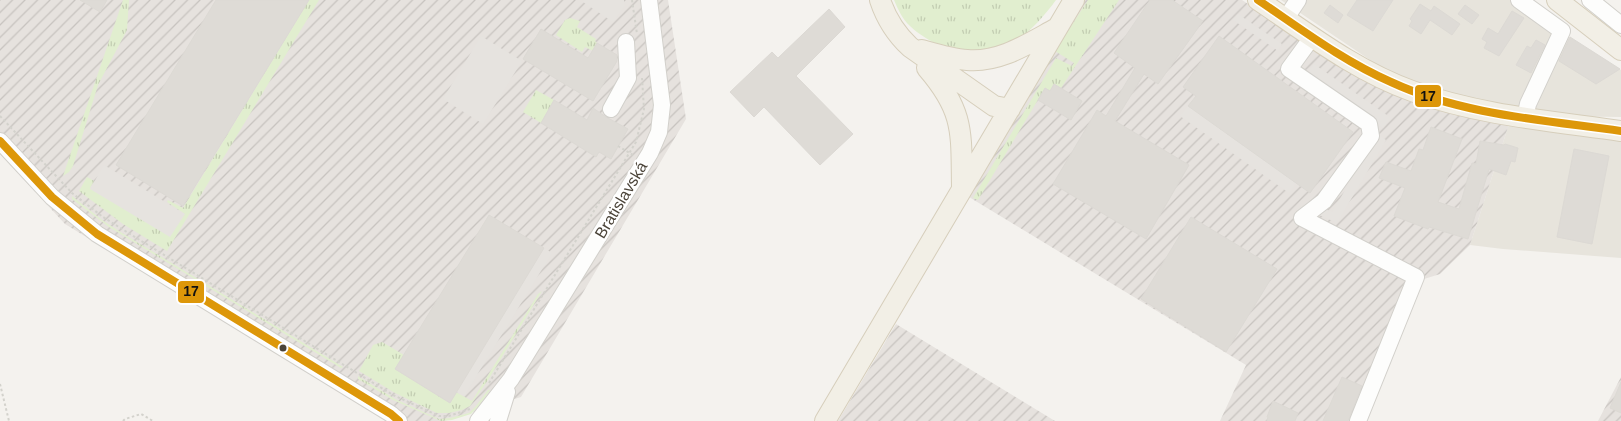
<svg xmlns="http://www.w3.org/2000/svg" width="1621" height="421" font-family="Helvetica,sans-serif">
<style>
.residential{fill:#e7e4dc}
.industrial{fill:url(#industrial-furrows)}
.grass{fill:url(#grass-tufts)}
.parking{fill:#e6e3df}
.building{fill:#dedbd6;stroke:#dcd9d4}
.lines{fill:none;stroke-linecap:round;stroke-linejoin:round}
.minor-casing{stroke:#d2d0cb;stroke-width:18}
.major-casing{stroke:#d6cebb;stroke-width:22}
.path{stroke:#d3d2cc;stroke-width:2;stroke-dasharray:2.5 2.5;stroke-linecap:butt}
.minor{stroke:#fdfdfc;stroke-width:16}
.major{stroke:#f2efe6;stroke-width:20}
.bus-1-casing{stroke:#fff;stroke-width:11}
.bus-1{stroke:#dd9709;stroke-width:8}
.bus-dot{fill:#4b4439;stroke:#fff;stroke-width:2}
.labels{text-anchor:middle;dominant-baseline:central;stroke-width:4.5;stroke-linejoin:round;paint-order:stroke}
.street-label{font-size:16px;fill:#4b4439;stroke:#fff}
.line-badge{stroke:#fff;stroke-width:2}
.pale-badge-label{font-size:14px;text-anchor:middle;font-weight:bold;fill:#111}
</style>
<defs>
<pattern id="industrial-furrows" width="10" height="10" patternUnits="userSpaceOnUse" patternTransform="scale(1.25)"><rect width="10" height="10" fill="#e6e2de"/><path d="M-1 1l2-2M0 10L10 0M9 11l2-2" fill="none" stroke="#c7c3bf"/></pattern>
<pattern id="grass-tufts" width="24" height="20" patternUnits="userSpaceOnUse" patternTransform="scale(1.25)"><rect width="24" height="20" fill="#e1eecf"/><path d="M3 7l-1-3M5 7V3M7 7l1-3M15 17l-1-3M17 17v-4M19 17l1-3" fill="none" stroke="#c3cdb2"/></pattern>
</defs>
<rect width="100%" height="100%" fill="#f4f2ee"/>
<path class="residential" d="M1281,0H1510L1621,70V117L1546,116L1429,93L1379,66Z
M1509,124L1621,139V258L1503,249L1470,245Z"/>
<path class="industrial" d="M0,0H668L686,119L521,397L444,421H386L65,224L0,154Z
M1084,0H1242L1370,84L1422,105L1509,124L1470,245L1440,274L1424,279L1366,421H1220L1246,365L969,197L1041,70Z
M896,324L1055,421H838Z
M1621,377V421H1598Z"/>
<path class="grass" d="M123,0H129L127,30L98,85L73,166L69,172L63,176Z
M309,0H319L167,251L123,224L79,191L87,177L94,181L90,188L185,214L167,202L168,200L183,208Z
M894,0H1056C1041,20 1023,41 999,49C969,59 932,47 910,26C902,19 898,9 894,0Z
M1088,0H1119L1061,88L1054,84L1050,91L1045,88L978,200L973,198L1056,58L1072,66L1074,63L1055,51Z
M570,18L580,21L577,27L596,39L595,41L597,43L593,51L585,47L582,52L556,35L565,20Z
M536,90L554,100L541,123L523,112Z
M72,196L102,220L122,233L343,367L341,368L109,227L72,199Z
M542,291L488,380L470,406L462,410L449,413H437L395,393L359,371L373,345L382,342L404,355L395,369L450,403L456,392L472,401L538,294Z
M358,376L395,399L439,419L450,418L469,413L476,406L488,390H490L479,406L471,414L452,420L441,421L393,400L358,379Z"/>
<path class="parking" d="M584,0H624L625,5L613,22L583,2Z
M1238,14L1282,44L1278,51L1233,20Z
M481,36L522,61L483,124L443,99Z
M1314,64L1391,118L1383,128L1308,72Z
M1188,106L1296,183L1289,193L1180,116Z
M1378,135L1386,140L1337,223L1317,214L1321,207L1332,212Z
M104,165L185,214L170,237L90,189Z
M544,248L552,253L464,396L456,392Z"/>
<path class="building" d="M80,0H107L100,12Z
M216,0H309L183,206L116,165Z
M1150,0H1172L1203,21L1158,84L1144,74L1115,121L1189,165L1146,239L1053,184L1097,110L1106,116L1135,68L1114,53Z
M1357,0H1393L1373,31L1347,15Z
M1420,4L1431,11L1434,6L1460,24L1452,35L1430,20L1421,34L1409,26L1412,21L1410,19Z
M1330,5L1343,15L1338,23L1324,13Z
M1465,5L1479,15L1472,24L1458,14Z
M829,9L845,27L796,76L853,134L820,165L764,107L754,117L730,92L772,52L778,58Z
M1512,11L1524,18L1499,56L1484,48L1487,42L1482,39L1488,28L1498,34Z
M541,29L588,58L597,43L617,55V61L593,101L523,59Z
M1219,36L1353,132L1310,193L1188,106L1196,96L1183,87Z
M1570,37L1620,69L1596,84L1559,61Z
M1536,40L1545,45L1531,73L1516,65L1527,46L1531,48Z
M1054,84L1082,101L1071,120L1038,100L1045,88L1050,91Z
M554,100L587,120L593,108L606,117L628,129L611,159L599,152L596,157L541,123Z
M1431,127L1462,139L1438,202L1459,209L1472,163L1476,164L1480,141L1504,145L1505,144L1518,148L1515,162L1511,161L1506,175L1489,169L1468,239L1429,227L1428,229L1394,216L1405,188L1379,178L1386,162L1411,171L1419,149L1423,150Z
M1574,149L1609,156L1592,244L1557,237Z
M489,215L544,248L450,403L395,369Z
M1191,217L1277,269L1226,352L1141,299Z
M1342,377L1362,386L1348,421H1323Z
M1621,382V413L1610,408Z
M1273,401L1298,413L1295,421H1267L1268,417H1267Z"/>
<g class="lines">
<g class="minor-casing">
<path id="minor" d="M1519,0L1562,31L1528,104L1525,118
M1590,0L1621,25
M1286,18L1298,0
M1313,36L1289,69L1369,124L1371,136L1324,201L1302,218L1416,277L1358,421
M611,109L628,78L626,42
M0,141L52,197L97,234L391,414L399,421
M478,421L511,379L650,153L659,132L662,105L649,0
M498,421L507,392"/>
</g>
<g class="major-casing">
<path id="major" d="M880,0C886,18 896,34 910,47L994,106L1010,109
M1258,0C1307,33 1356,71 1412,91C1478,115 1551,121 1621,131
M1557,0L1621,50
M922,50C936,54 952,59 967,60C1000,63 1029,43 1057,28
M927,68C965,112 961,133 962,187
M825,421L1074,0"/>
</g>
<path class="path" d="M632,0L637,34
M0,116L72,193L103,217L130,234L393,395L439,416H449L470,409
M618,146L633,155
M489,383L636,142L644,109L642,78
M0,384L9,421
M123,421L125,419L141,414L153,421"/>
<use href="#minor" class="minor"/>
<use href="#major" class="major"/>
<g class="bus-1-casing">
<path id="bus-1" d="M1258,0C1301,29 1343,61 1391,82C1462,115 1544,120 1621,131
M0,141L52,197L97,234L391,414L399,421"/>
</g>
<use href="#bus-1" class="bus-1"/>
</g>
<circle class="bus-dot" cx="283" cy="348" r="4.5"/>
<g class="labels">
<g class="street-label">
<text transform="translate(621 200) rotate(-59)">Bratislavská</text>
</g>
</g>
<g class="line-badge">
<rect x="1414" y="84" width="28" height="24" rx="5" fill="#dd9709"/>
<rect x="177" y="280" width="28" height="24" rx="5" fill="#dd9709"/>
</g>
<g class="pale-badge-label">
<text x="1428" y="101">17</text>
<text x="191" y="296">17</text>
</g>
</svg>
